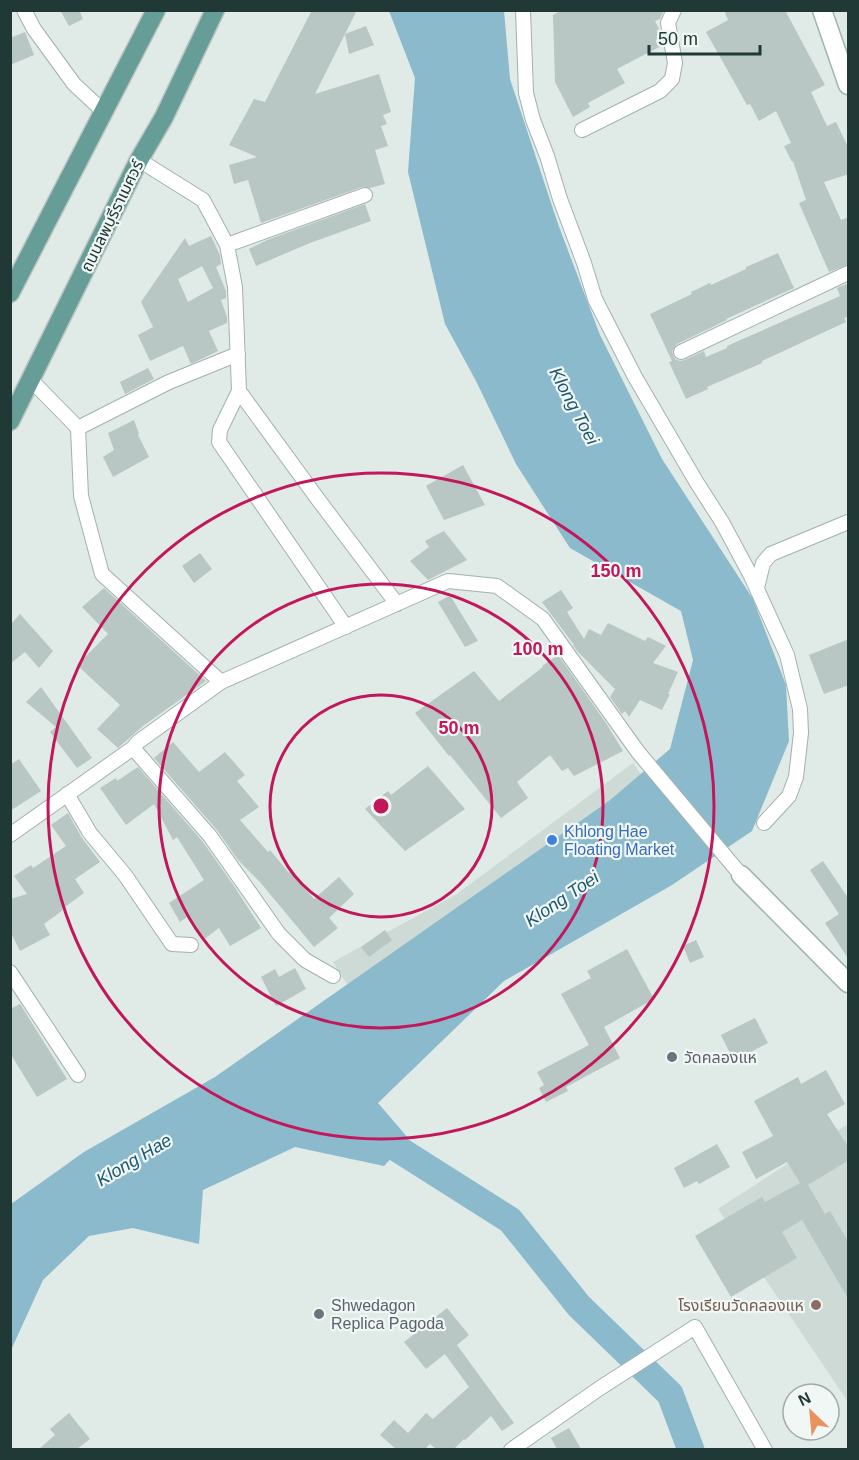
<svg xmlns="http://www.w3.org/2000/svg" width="859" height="1460" font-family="Helvetica,'Noto Sans Thai',sans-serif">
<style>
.built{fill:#cedad6}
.water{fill:#8abacc}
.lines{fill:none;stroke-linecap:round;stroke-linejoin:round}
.river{stroke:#8abacc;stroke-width:27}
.building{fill:#b8c7c3;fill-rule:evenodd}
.street-casing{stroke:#a3b1ae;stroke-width:16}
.secondary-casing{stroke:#9fb5b0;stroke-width:21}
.primary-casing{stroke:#bcc4c3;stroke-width:21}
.street{stroke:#fff;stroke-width:14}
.secondary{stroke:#fff;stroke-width:18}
.primary{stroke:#669d96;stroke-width:18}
.ring{fill:none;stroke:#c2185b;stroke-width:3}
.shop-dot{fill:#3f7fe0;stroke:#f0f7f4;stroke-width:2}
.worship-dot{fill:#6b7280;stroke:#f0f7f4;stroke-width:2}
.education-dot{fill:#8d6e63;stroke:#f0f7f4;stroke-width:2}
.labels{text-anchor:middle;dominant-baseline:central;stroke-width:4.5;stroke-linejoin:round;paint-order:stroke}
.street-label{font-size:16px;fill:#213936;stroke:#f0f7f4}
.shop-label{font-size:16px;fill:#366cbe;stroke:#f0f7f4;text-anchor:start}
.worship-label{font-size:16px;fill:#5b616d;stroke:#f0f7f4;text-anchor:start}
.education-label{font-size:16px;fill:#785e54;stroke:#f0f7f4;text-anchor:end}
.water-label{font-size:18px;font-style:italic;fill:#1f5971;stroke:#f0f7f4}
.centre{fill:#c2185b;stroke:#f0f7f4;stroke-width:3}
.ring-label{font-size:18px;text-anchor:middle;font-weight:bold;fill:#c2185b;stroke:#f0f7f4;stroke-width:4.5;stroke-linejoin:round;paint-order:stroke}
</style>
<rect width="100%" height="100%" fill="#e0eae7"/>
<path class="built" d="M633,763L648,785L352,992L333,962L457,894Z
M848,1124V1402L718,1209Z"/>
<path class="water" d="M389,11H504L510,79L558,224L600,335L662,459L753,599L786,685L789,741L752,831L672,885L504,981L378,1103L409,1139L384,1166L295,1147L203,1190L199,1244L133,1228L89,1236L43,1280L11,1350V1204L84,1152L215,1077L609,801L670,749L693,660L681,611L570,548L516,464L476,381L445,324L408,172L415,78Z"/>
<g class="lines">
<path class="river" d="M368,1130L510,1220L579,1306L670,1394L691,1450"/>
</g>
<path class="building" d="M60,10H79L83,19L69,26Z
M312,10H357L315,94L379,74L391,112L383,115L387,124L381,126L388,146L375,150L385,184L370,188L362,187L261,223L248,180L234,184L229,165L257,157L229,145L254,99L265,102Z
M562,10H664L660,19L655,21L660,31L663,45L617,69L625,83L588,103L590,107L573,117L555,82L553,15Z
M724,10H785L825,85L811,92L827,126L836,122L849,149V174L824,182L841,220L849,217V264L829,272L799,203L806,200L793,161L792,162L784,146L791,143L776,111L759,121L750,104L747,105L706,32L728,20Z
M366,26L374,45L349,54L345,34Z
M25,32L34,55L10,65V38Z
M365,204L371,221L310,243L256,266L249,249L267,240Z
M211,236L220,255L221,264L216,267L226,291V298L221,300L227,317V323L209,331L218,351L191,364L183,346L150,361L138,335L153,327L141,302L185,238L189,246ZM202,266L213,288L188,302L178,279Z
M778,253L794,288L726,319L727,320L677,344L672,351L673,355L675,359L680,361L684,360L704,351L706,357L727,348V346L840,296L837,288L849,283V316L844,318L846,322L762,361V363L707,387L708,389L686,399L669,362L672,361L650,314L692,294L691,292L710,283L711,285L746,269V267Z
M148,368L154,379L125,394L120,382Z
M134,420L139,434L138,435L149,457L113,477L103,457L114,450L108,433Z
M463,465L485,505L444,520L426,486Z
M444,531L467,560L428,580L410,561L429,547L425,541Z
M200,553L212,569L194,583L182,566Z
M104,588L206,681L143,726L118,748L97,729L120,705L77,665L108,634L82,607Z
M561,590L573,608L567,612L584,639L589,629L601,635L608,623L645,641L648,637L666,646L653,663L678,672L668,694H670L662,710L640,700L629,717L625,711L622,714L610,697L615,689L577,651L573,645H574L542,602Z
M447,597H451L478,641L465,647L438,602Z
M20,614L53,651L39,668L25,652L10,664V625Z
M849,639V685L824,694L809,655Z
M558,655L606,723L623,751L574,776L568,768L562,771L550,755L517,782L528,798L501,818L450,755L449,756L415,713L474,671L499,701L543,667L542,666Z
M41,687L92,758L77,768L50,732L56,727L26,702Z
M173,742L199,772L225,752L245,775L237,781L259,807L240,820L268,852L270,850L289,873L290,871L314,899L339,877L354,894L329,918L338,928L314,947L260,882L238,860L217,830L154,758Z
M19,759L41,791L10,811V765Z
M428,766L465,809L405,851L365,809L388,791L391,795Z
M138,767L203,842L234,886L261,928L230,946L219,928L203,940L187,917L180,922L169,903L204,880L177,837L173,840L154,804L126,825L100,788L116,778L117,781Z
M68,813L82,838L100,862L75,879L84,893L62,909L63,910L44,924L50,935L20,951L10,931V899L27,894L14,876L31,865L33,868L66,846L51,825Z
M823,861L849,899V960L825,923L839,914L810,870Z
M385,930L392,940L369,957L361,947Z
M696,940L704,957L690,963L683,946Z
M627,949L654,999L604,1027L620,1058L566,1087L568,1091L546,1102L539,1088L544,1085L537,1072L589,1045L561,994L591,978L587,971Z
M295,968L306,989L276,1006L261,977L275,969L279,977Z
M20,1004L67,1079L37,1097L10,1053V1009Z
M755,1018L768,1043L734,1061L721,1035Z
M826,1070L845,1104L827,1114L849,1148V1160L808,1185L825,1214L830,1211L849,1243V1300L802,1220L782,1232L797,1258L731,1297L695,1236L762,1197L765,1202L800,1183L787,1162L756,1179L742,1152L773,1136L754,1101L798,1077L801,1084Z
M717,1144L730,1167L699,1184L697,1181L684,1188L674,1168Z
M447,1308L469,1335L457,1345L514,1423L502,1431L491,1416L465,1440L464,1439L454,1449H436L430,1444L425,1449H396L380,1435L394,1420L408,1433L426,1413L433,1419L469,1387L445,1354L426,1369L404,1342Z
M69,1413L90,1439L77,1449H39L55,1435L50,1429Z
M569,1428L581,1449H557L551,1438Z"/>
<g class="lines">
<g class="street-casing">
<path id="street" d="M24,10L34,29L74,84L104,112
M523,10L526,93L533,120L547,156L560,199L584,263L595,299L635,377L697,483L722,522L751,576L787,655L800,709L801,733L796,777L789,796L764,823
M582,130L660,91L672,79L675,63L668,23L674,10
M139,160L203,200L227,245L235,287L239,391L220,430L219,442L346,627
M227,245L365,195
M681,352L848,273
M31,380L78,428L81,496L102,574L221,682
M239,391L320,502L397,604
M78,428L169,382L238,354
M757,588L763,563L771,554L848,522
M133,748L210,836L279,934L305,960L333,976
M67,794L90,833L125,875L172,944L191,945
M10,835L133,748L138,742L221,682L448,581L497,586L543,619L638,752L741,875
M10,972L78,1075
M511,1450L600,1388L695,1327L765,1450"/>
</g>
<g class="secondary-casing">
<path id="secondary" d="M822,10L848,85
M741,875L848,983"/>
</g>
<g class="primary-casing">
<path id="primary" d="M10,293L156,10
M10,421L139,160L164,117L215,10"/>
</g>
<use href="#street" class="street"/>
<use href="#secondary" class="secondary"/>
<use href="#primary" class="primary"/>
</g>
<g class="ring">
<circle cx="381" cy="806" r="111"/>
<circle cx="381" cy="806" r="222"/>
<circle cx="381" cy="806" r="333"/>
</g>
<circle class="shop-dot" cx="552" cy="840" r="6"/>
<g class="worship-dot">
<circle cx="672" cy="1057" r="6"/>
<circle cx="319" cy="1314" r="6"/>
</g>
<circle class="education-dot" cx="816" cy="1305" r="6"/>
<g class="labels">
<g class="street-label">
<text transform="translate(112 216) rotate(-64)">ถนนลพบุรีราเมศวร์</text>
</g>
<g class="shop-label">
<text x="564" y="831">Khlong Hae<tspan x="564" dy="18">Floating Market</tspan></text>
</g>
<g class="worship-label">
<text x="684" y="1057">วัดคลองแห</text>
<text x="331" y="1305">Shwedagon<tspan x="331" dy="18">Replica Pagoda</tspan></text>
</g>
<g class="education-label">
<text x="804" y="1305">โรงเรียนวัดคลองแห</text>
</g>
<g class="water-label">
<text transform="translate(574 406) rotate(62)">Klong Toei</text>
<text transform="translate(562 899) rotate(-34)">Klong Toei</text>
<text transform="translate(134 1160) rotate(-31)">Klong Hae</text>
</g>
</g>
<circle cx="381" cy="806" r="9" class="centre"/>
<g class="ring-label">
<text x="616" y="577">150 m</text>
<text x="538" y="655">100 m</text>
<text x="459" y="734">50 m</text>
</g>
<rect width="859" height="1460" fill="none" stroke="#213936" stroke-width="24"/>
<g transform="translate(811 1412) rotate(334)"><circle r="28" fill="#f0f7f4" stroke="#9daba8" stroke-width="1.5"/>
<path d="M0-4.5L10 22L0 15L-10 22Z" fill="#ea925d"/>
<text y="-9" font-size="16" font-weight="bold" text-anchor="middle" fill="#213936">N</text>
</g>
<path d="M649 45v9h111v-9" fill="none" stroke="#213936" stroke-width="3"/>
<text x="658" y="45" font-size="18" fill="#213936" stroke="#f0f7f4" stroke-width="4.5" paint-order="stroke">50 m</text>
</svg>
